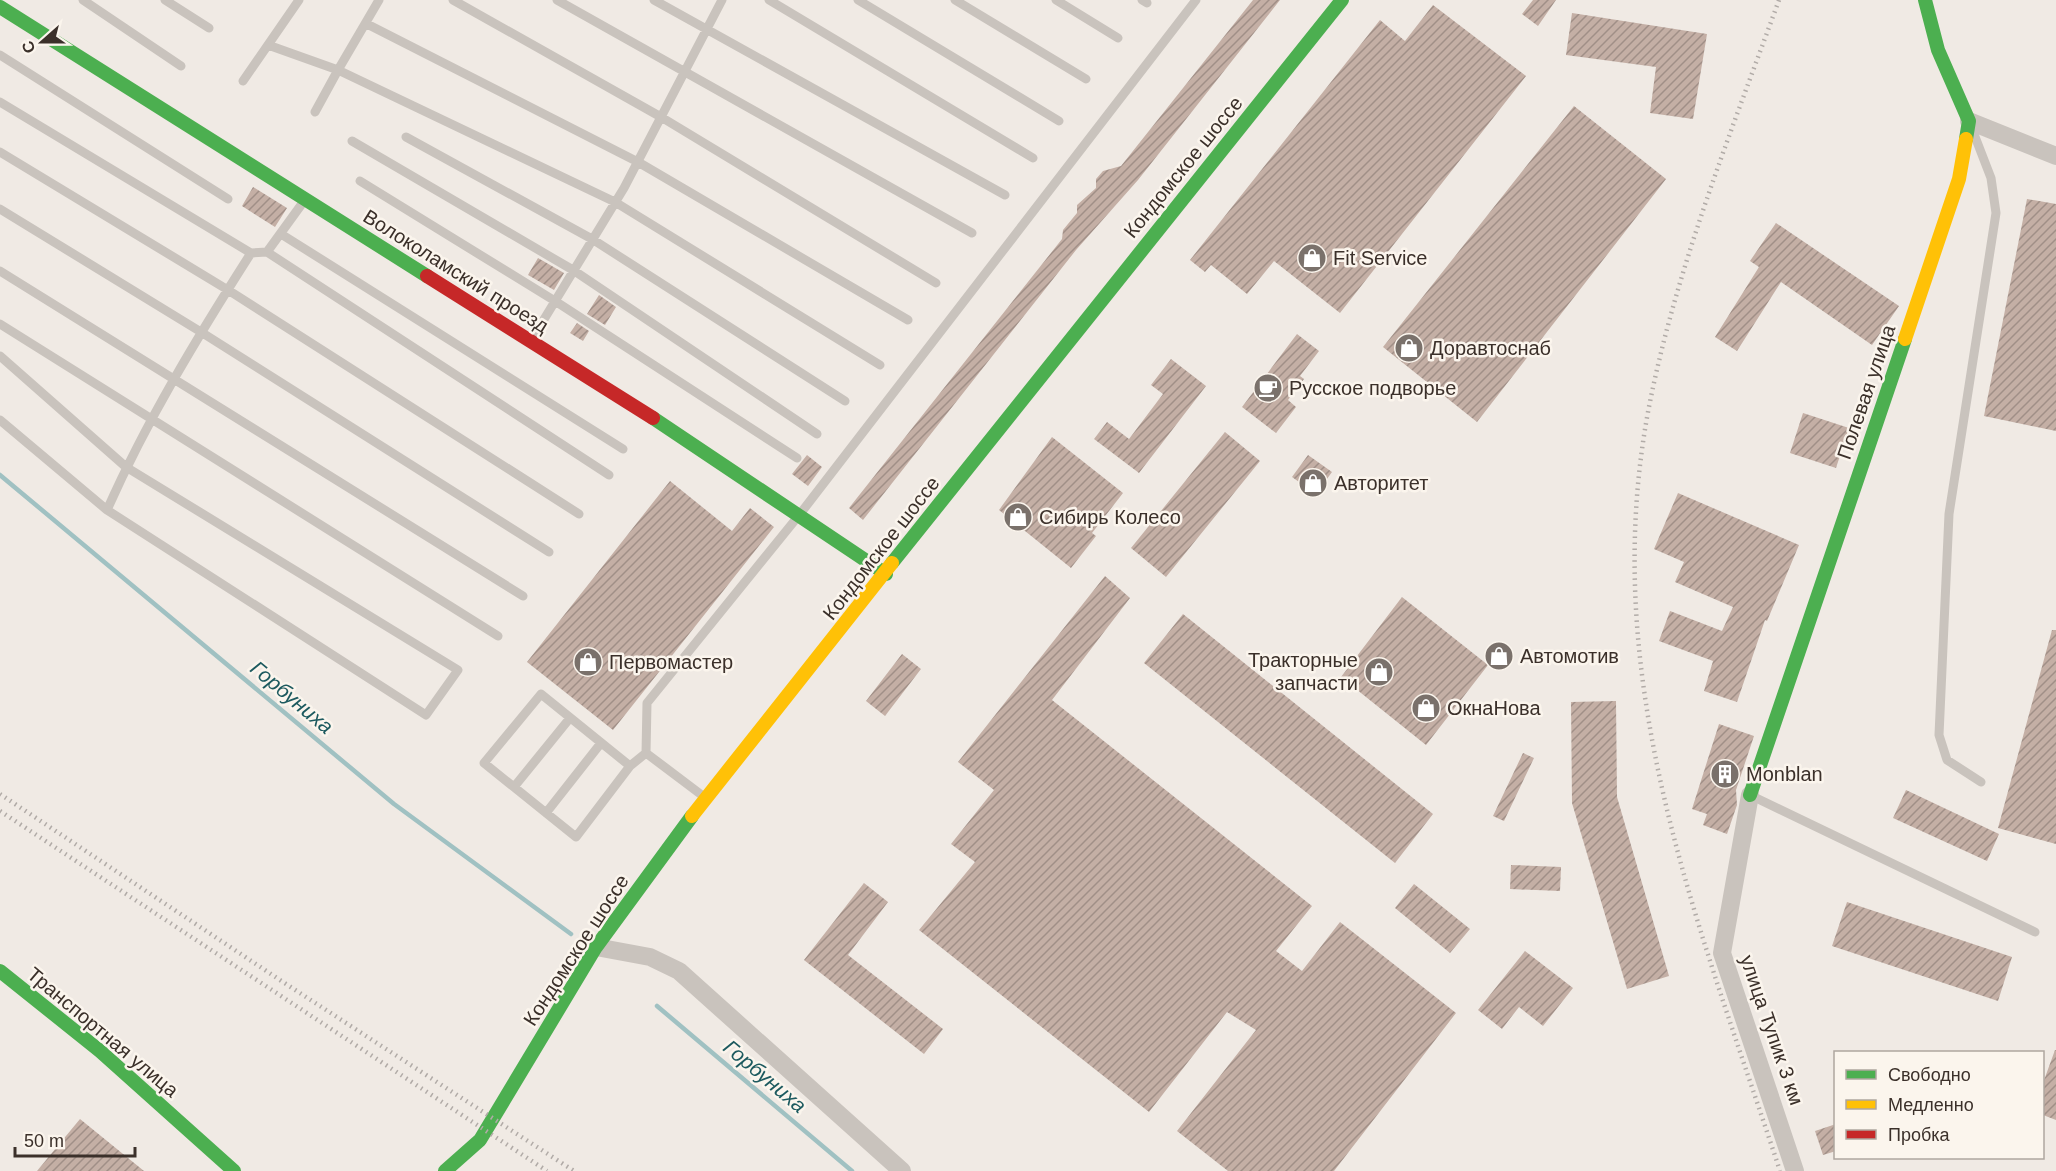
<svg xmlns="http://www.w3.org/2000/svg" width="2056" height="1171" font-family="Helvetica,sans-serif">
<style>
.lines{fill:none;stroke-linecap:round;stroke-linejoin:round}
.stream{stroke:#a0c1c2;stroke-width:4.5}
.building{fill:url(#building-hatch)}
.lane{stroke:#c9c3bd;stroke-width:9}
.street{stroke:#c9c3bd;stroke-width:18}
.fast{stroke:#4caf50;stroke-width:14}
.slow{stroke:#ffc107;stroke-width:14}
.jam{stroke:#c62828;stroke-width:14}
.rail{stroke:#b1aba7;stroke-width:4.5;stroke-dasharray:1.5 4.5;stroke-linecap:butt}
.labels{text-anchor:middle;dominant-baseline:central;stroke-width:5;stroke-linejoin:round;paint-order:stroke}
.street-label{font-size:20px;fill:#3b302a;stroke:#fbf5ed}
.poi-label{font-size:20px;fill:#3b302a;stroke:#fbf5ed;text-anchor:start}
.water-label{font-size:21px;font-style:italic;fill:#1d5a5f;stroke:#fbf5ed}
</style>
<defs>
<pattern id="building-hatch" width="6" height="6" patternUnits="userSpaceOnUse" patternTransform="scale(1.5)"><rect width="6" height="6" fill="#c4afa5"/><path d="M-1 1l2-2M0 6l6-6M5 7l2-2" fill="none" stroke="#a08f87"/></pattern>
</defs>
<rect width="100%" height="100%" fill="#f0eae4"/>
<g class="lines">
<path class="stream" d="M0,475L394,804L571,934
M657,1006L852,1171"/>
</g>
<path class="building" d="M1253,0H1280L1138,180L1076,250L863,520L849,508L1062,239L1063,230L1077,213V205L1096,188V179L1103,171L1121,166Z
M1533,0H1556L1538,26L1522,14Z
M1433,5L1526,76L1340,313L1274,261L1247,294L1211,265L1205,272L1190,260L1380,20L1405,41Z
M1572,13L1707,34L1693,119L1650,113L1656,67L1566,55Z
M1574,106L1666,179L1477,422L1383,347Z
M253,187L287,208L275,227L242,206Z
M2027,199L2056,204V431L1984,416Z
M1776,223L1899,306L1872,345L1781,282L1737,351L1715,337L1759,267L1750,261Z
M538,258L564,273L554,290L528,275Z
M599,295L616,307L605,325L587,314Z
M577,323L589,331L583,341L570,333Z
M1297,334L1319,351L1300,376L1304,379L1288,400L1296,407L1276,433L1242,407Z
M1171,359L1206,386L1139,473L1094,439L1107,422L1129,439L1163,394L1151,385Z
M1803,413L1849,428L1836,468L1790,453Z
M1225,432L1260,461L1166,577L1131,548Z
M1052,437L1123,493L1092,533L1096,536L1071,568L999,510Z
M807,455L822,467L808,486L792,474Z
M1308,455L1332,472L1316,494L1292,477Z
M670,481L732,531L750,508L774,527L613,730L527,662Z
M1678,493L1799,545L1767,621L1765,620L1737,702L1704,691L1713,661L1659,641L1670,611L1722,631L1733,607L1675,582L1684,562L1654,549Z
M1105,576L1130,598L1052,700L1312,906L1276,951L1302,971L1340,922L1456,1013L1334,1171H1228L1177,1131L1256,1030L1227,1012L1149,1112L919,930L975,862L951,844L994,790L958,762Z
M1402,597L1488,665L1426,745L1341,677Z
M1183,614L1433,814L1395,863L1144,663Z
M2052,630H2056V844L1998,828Z
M902,654L921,669L885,716L866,701Z
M1616,701L1617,797L1669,976L1627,989L1572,803L1571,702Z
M1719,724L1754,736L1736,790L1737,805L1727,834L1703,825L1707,814L1692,809Z
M1523,753L1534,758L1504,821L1493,816Z
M1906,790L1999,834L1987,861L1893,818Z
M1511,865L1561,867L1560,891L1510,889Z
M864,883L888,902L848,955L943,1029L924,1054L804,960Z
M1414,884L1470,929L1450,953L1395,908Z
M1847,902L2012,957L1998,1001L1832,946Z
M1525,951L1573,988L1543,1026L1519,1007L1502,1029L1478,1010Z
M2055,1050H2056V1120L2043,1115V1083Z
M80,1119L144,1171H37Z
M1836,1124V1151L1823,1155L1815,1131Z"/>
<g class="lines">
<path class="lane" d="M83,0L181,66
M165,0L209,28
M379,0L338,70L615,202L880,365
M453,0L661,117L936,283
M557,0L972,233
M654,0L1005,195
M769,0L1033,158
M858,0L1059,121
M955,0L1086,79
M1056,0L1118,38
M1142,0L1147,3
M367,24L638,162L908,320
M268,45L338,70L315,112
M0,55L228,199
M243,81L299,0
M0,102L251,253
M1974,134L1991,178L1996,213L1949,514L1939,735L1947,760L1981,782
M406,137L592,239L845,401
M352,141L573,270L817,434
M0,152L228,290L579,514
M360,181L555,301L797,458
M0,209L201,332L549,552
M281,234L623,449
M267,252L609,475
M0,271L523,596
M0,324L498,636
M532,339L624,188L722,0
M0,356L126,467L458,670L426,715L107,510L0,420
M107,510C147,420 198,336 251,253L267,252L304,201
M646,753L647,703L800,514L1196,0
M646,753L703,796
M630,766L541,694L484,763L576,837L630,766L646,753
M514,787L570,718
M1752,796L2035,932
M546,813L601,743"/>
<path class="street" d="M1969,121L2056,156
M1750,795L1722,953L1795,1171
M596,947L650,957L679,971L902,1171"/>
<path class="fast" d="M1925,0L1938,50L1969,121L1966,139
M0,7L427,276
M653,418L886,574
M892,563L1342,0
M1750,795L1905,339
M0,971L100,1051L234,1171
M445,1171L480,1140L596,947L692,816"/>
<path class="slow" d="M1905,339L1959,179L1966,139
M692,816L892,563"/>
<path class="jam" d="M427,276L653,418"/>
<path class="rail" d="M1779,0C1730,135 1675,271 1648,412C1598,682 1698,921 1780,1171
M0,794L283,982L574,1171
M0,811L547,1171"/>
</g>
<defs>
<g id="shop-disc" transform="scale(1.5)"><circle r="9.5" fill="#7a716b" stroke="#fbf5ed"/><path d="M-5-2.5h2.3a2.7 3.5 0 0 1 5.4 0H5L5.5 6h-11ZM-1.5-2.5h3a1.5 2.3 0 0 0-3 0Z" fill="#fff"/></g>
<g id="cafe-disc" transform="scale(1.5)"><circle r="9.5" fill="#7a716b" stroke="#fbf5ed"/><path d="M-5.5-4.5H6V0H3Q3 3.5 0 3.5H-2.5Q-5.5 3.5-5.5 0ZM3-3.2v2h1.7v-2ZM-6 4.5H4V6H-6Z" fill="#fff"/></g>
<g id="building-disc" transform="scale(1.5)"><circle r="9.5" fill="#7a716b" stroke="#fbf5ed"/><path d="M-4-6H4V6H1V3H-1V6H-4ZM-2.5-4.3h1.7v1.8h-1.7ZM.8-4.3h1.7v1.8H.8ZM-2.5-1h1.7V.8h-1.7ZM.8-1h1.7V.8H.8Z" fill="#fff"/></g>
</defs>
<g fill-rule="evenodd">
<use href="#shop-disc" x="1312" y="258"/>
<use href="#shop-disc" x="1409" y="348"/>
<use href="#cafe-disc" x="1268" y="388"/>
<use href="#shop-disc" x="1313" y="483"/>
<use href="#shop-disc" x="1018" y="517"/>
<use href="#shop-disc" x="1499" y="656"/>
<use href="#shop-disc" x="588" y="662"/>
<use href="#shop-disc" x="1379" y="672"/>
<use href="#shop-disc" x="1426" y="708"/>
<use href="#building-disc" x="1725" y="774"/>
</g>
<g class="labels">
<g class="street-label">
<text transform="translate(1183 167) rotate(-51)">Кондомское шоссе</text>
<text transform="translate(456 271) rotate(32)">Волоколамский проезд</text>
<text transform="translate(1866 392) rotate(-71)">Полевая улица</text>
<text transform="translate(881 548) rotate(-52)">Кондомское шоссе</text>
<text transform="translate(576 950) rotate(-57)">Кондомское шоссе</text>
<text transform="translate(1772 1030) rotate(71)">улица Тупик 3 км</text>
<text transform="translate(103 1032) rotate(40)">Транспортная улица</text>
</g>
<g class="poi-label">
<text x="1333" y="258">Fit Service</text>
<text x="1430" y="348">Доравтоснаб</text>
<text x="1289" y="388">Русское подворье</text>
<text x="1334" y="483">Авторитет</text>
<text x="1039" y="517">Сибирь Колесо</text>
<text x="1520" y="656">Автомотив</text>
<text x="1358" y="660" text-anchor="end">Тракторные<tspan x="1358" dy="23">запчасти</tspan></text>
<text x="609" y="662">Первомастер</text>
<text x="1447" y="708">ОкнаНова</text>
<text x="1746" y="774">Monblan</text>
</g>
<g class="water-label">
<text transform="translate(292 697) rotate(40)">Горбуниха</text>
<text transform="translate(765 1076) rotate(40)">Горбуниха</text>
</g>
</g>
<rect x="1834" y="1051" width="210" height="108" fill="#fbf5ed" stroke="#aea69f" stroke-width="1.5"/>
<rect x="1846" y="1070" width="30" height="9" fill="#4caf50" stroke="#aea69f" stroke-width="1.5"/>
<text x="1888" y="1081" font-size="18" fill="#3b302a">Свободно</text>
<rect x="1846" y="1100" width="30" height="9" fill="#ffc107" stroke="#aea69f" stroke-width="1.5"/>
<text x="1888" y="1111" font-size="18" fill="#3b302a">Медленно</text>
<rect x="1846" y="1130" width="30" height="9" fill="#c62828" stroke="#aea69f" stroke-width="1.5"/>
<text x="1888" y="1141" font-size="18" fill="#3b302a">Пробка</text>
<g transform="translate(42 42) rotate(249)" stroke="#fbf5ed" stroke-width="4.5" paint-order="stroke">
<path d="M0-4.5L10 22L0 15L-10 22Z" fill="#3b302a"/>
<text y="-9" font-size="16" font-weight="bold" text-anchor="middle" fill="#3b302a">С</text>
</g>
<path d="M15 1147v9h120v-9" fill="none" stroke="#3b302a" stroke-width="3"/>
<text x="24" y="1147" font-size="18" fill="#3b302a" stroke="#fbf5ed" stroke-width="4.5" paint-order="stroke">50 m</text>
</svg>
